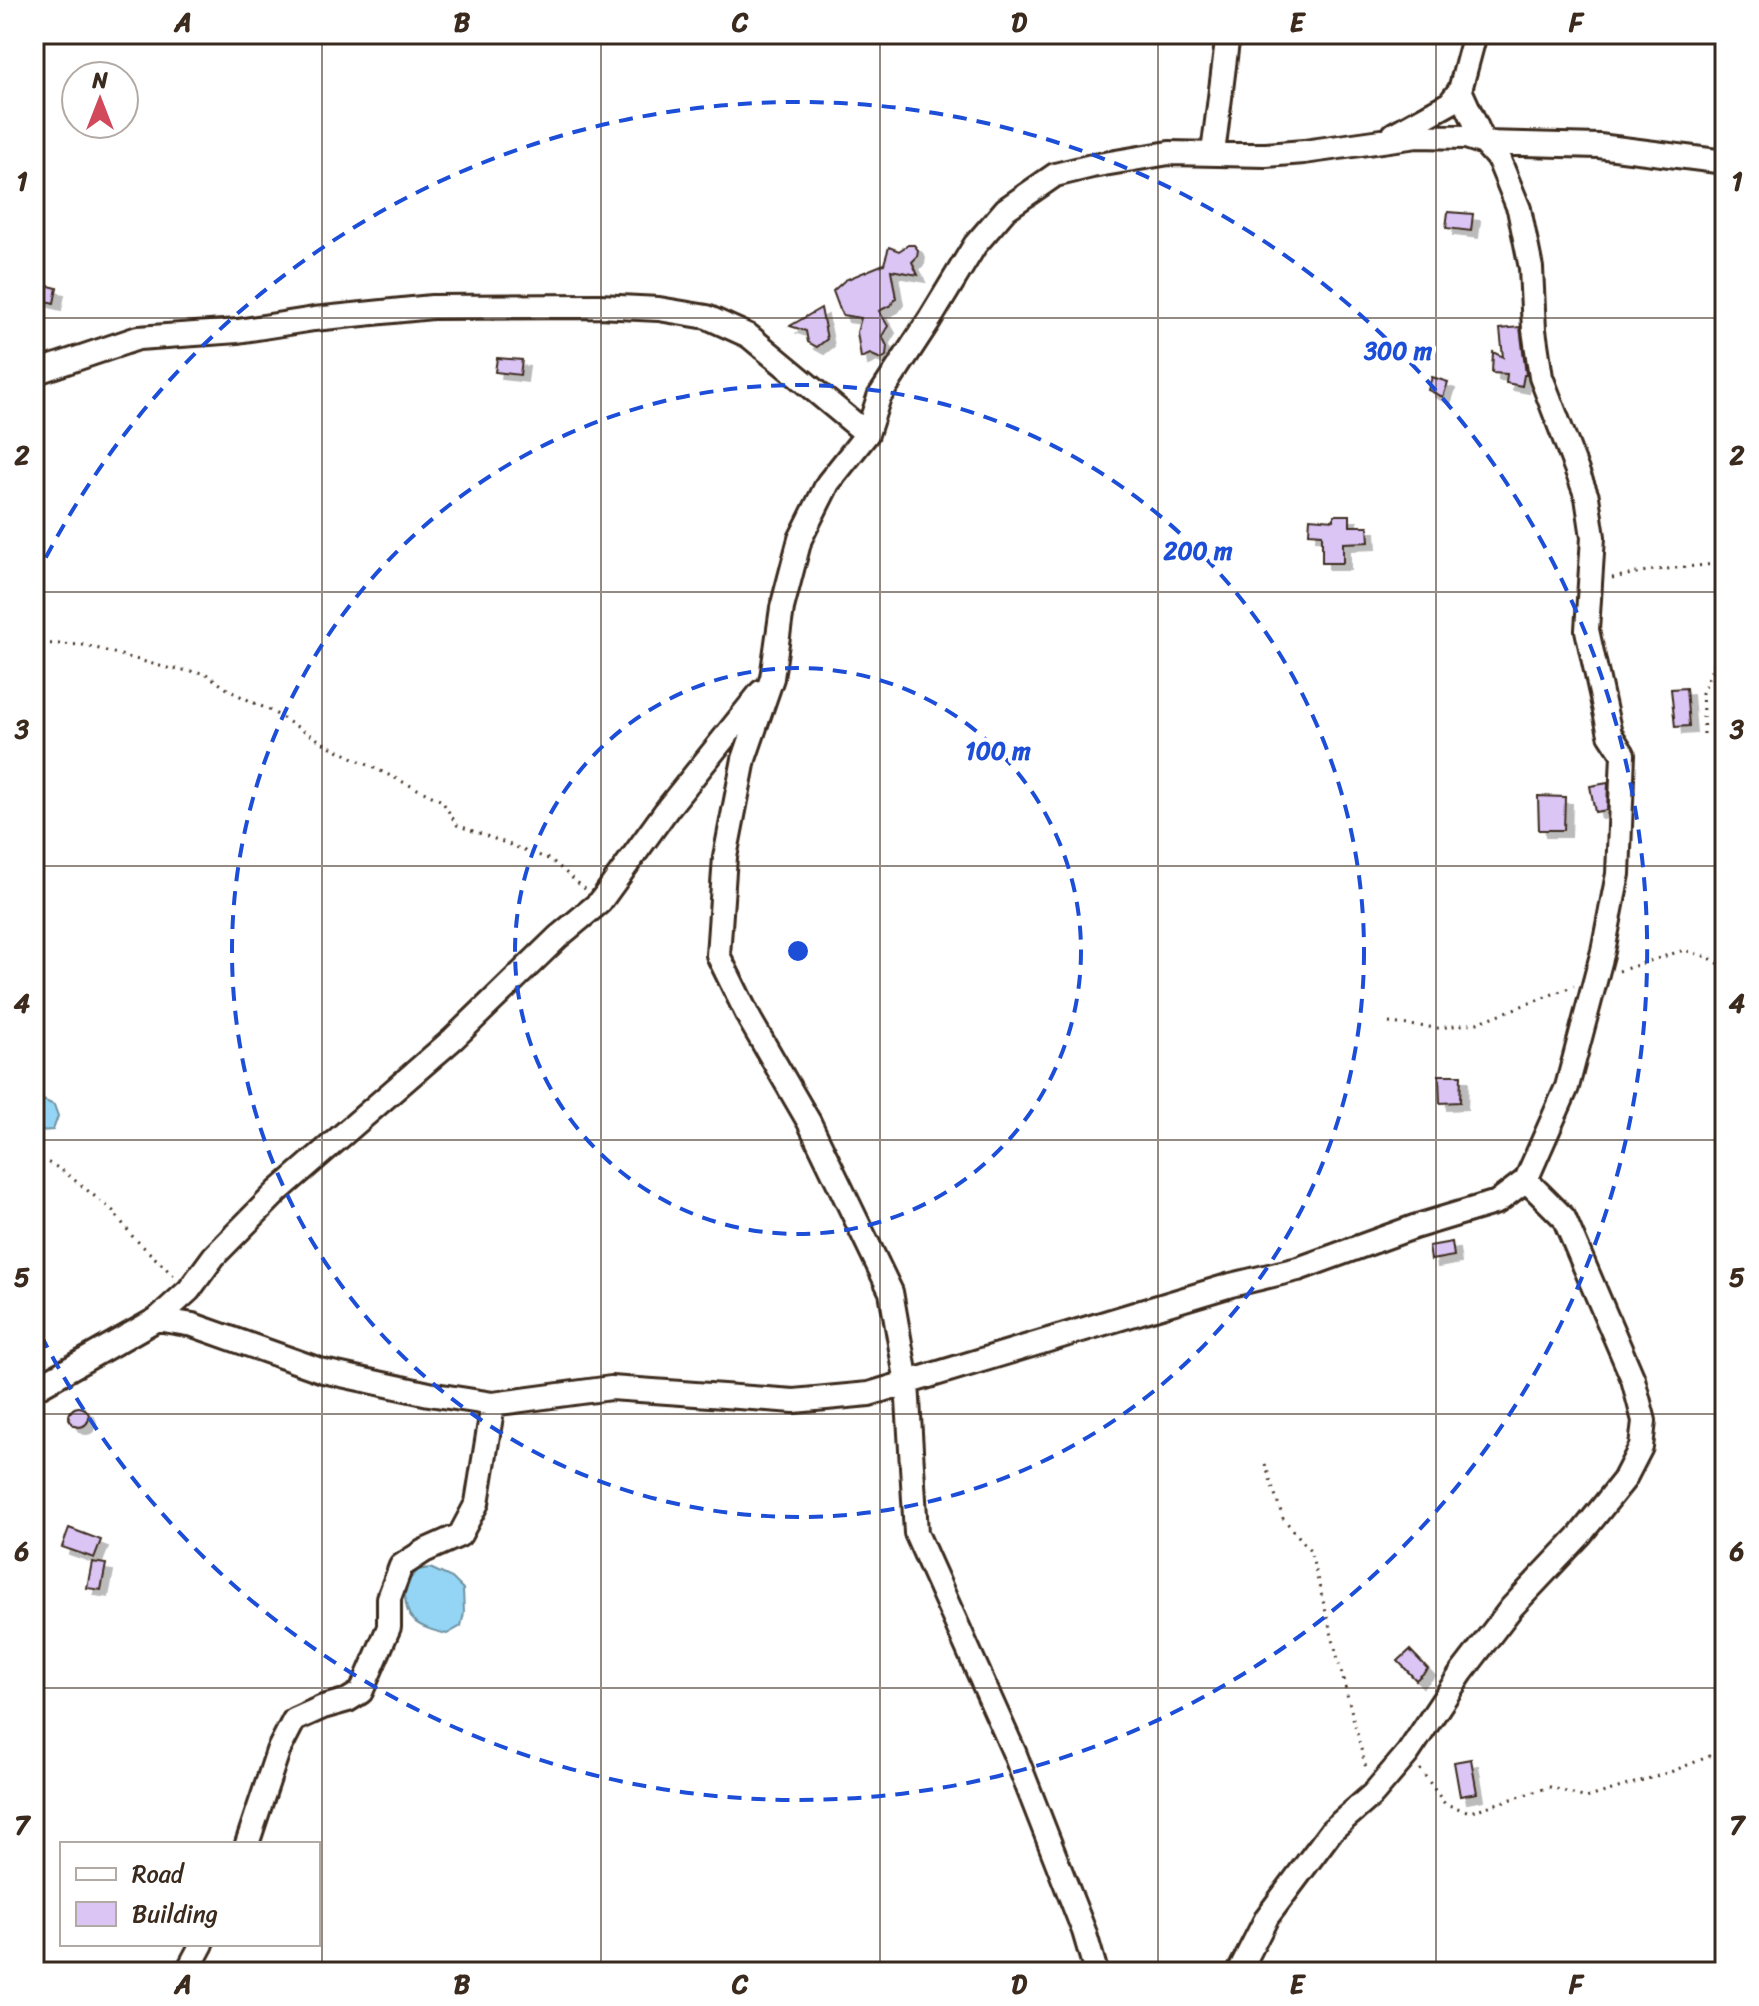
<svg xmlns="http://www.w3.org/2000/svg" width="1759" height="2006" font-family="Sriracha,sans-serif">
<style>
.water{fill:#94d5f5;stroke:#70919f;stroke-width:2}
.building{fill:#dac5f5;stroke:#3b2a1e;stroke-width:2;filter:url(#shadow)}
.lines{fill:none;stroke-linecap:round;stroke-linejoin:round}
.minor-casing{stroke:#3b2a1e;stroke-width:28}
.path{stroke:#3b2a1e;stroke-width:3;stroke-dasharray:2 6;stroke-linecap:butt}
.minor{stroke:#fff;stroke-width:22}
.grid{fill:none;stroke:#3b2a1e;stroke-width:2;stroke-opacity:0.55}
.ring{fill:none;stroke:#1d4ed8;stroke-width:4;stroke-dasharray:14 10}
.centre{fill:#1d4ed8;stroke:#fff;stroke-width:4}
.ring-label{font-size:24px;text-anchor:middle;font-weight:bold;fill:#1d4ed8;stroke:#fff;stroke-width:8;stroke-linejoin:round;paint-order:stroke}
.neatline{fill:none;stroke:#3b2a1e;stroke-width:3}
.grid-label{font-size:26px;text-anchor:middle;font-weight:bold;fill:#3b2a1e}
</style>
<defs>
<filter id="shadow"><feDropShadow dx="7" dy="7" stdDeviation="0" flood-color="#0004"/></filter>
</defs>
<rect width="100%" height="100%" fill="#fff"/>
<filter id="ink" filterUnits="userSpaceOnUse"><feTurbulence type="fractalNoise" baseFrequency=".0125" numOctaves="2"/><feDisplacementMap in="SourceGraphic" scale="16" xChannelSelector="R" yChannelSelector="G"/><feConvolveMatrix kernelMatrix="1 2 1 2 8 2 1 2 1" color-interpolation-filters="sRGB"/></filter>
<g filter="url(#ink)">
<path class="water" d="M41,1099L54,1105L58,1116L53,1130L38,1131L34,1127V1102Z
M430,1568L452,1578L463,1589L464,1613L461,1626L447,1634C414,1626 403,1620 405,1584L418,1570Z"/>
<path class="building" d="M1448,212L1473,214L1471,231L1446,228Z
M908,245H914L918,250L917,257L912,262L918,275L891,270L896,298L891,305L879,311L888,326L882,336L887,346L886,356L881,359L870,354L861,358L857,332L861,318L842,315L833,291L845,280L884,264L889,247L899,251Z
M41,284L57,288L54,303L38,299Z
M821,308L827,339L817,347L808,342L806,331L790,326Z
M1520,327L1526,375H1524L1522,386L1506,383L1507,374L1492,373L1493,352L1503,357L1500,329Z
M497,358L522,360L520,375L495,372Z
M1432,377L1448,382L1443,397L1428,390Z
M1334,515H1350V526H1368L1369,542L1343,543V563H1322V534L1309,533L1310,518L1334,520Z
M1686,688L1689,726L1675,727L1671,689Z
M1608,783L1607,810L1595,812L1590,786Z
M1538,796L1565,797L1564,830H1539Z
M1439,1075H1461L1460,1102L1440,1103Z
M1452,1242L1454,1256L1431,1260L1429,1246Z
M69 1417a10 10 0 1 1 20 0a10 10 0 1 1-20 0Z
M69,1528L101,1540L94,1558L62,1547Z
M92,1562L106,1564L101,1590L87,1588Z
M1410,1650L1428,1669L1416,1680L1398,1661Z
M1471,1759L1477,1793L1460,1796L1454,1762Z"/>
<g class="lines">
<g class="minor-casing">
<path id="minor" d="M1394,134L1450,103L1460,90L1475,34
M1213,153L1228,34
M34,373L138,338L238,331L314,319L432,307L599,306L659,309L707,317L749,336L867,434
M157,1319L193,1325L323,1371L429,1394L493,1404L611,1388L794,1401L869,1394L1231,1285L1298,1269L1414,1227L1497,1202L1526,1180L1567,1087L1603,951L1618,874L1623,754L1610,734L1587,630L1593,537L1587,497L1541,377L1534,330L1531,268L1519,209L1499,160L1484,143L1460,90
M34,1389L157,1319L189,1290L214,1256L278,1191L453,1039L558,937L600,902L668,808L761,692
M247,1844L278,1751L294,1720L323,1707L348,1700L361,1692L389,1627V1598L401,1566L424,1551L460,1535L477,1503L493,1404
M187,1972L202,1944
M1096,1972L1084,1931L1014,1752L916,1533L907,1383L891,1292L809,1122L750,1020L718,955L725,857L744,759L772,678L782,608L800,539L828,483L867,434L879,397L930,319L975,245L1006,209L1055,175L1092,166L1169,153L1266,155L1304,152L1417,136L1466,137L1484,143L1599,146L1725,162
M1239,1972L1267,1917L1332,1830L1373,1794L1408,1753L1462,1672L1512,1607L1580,1535L1624,1480L1641,1447L1644,1421L1633,1379L1564,1218L1526,1180"/>
</g>
<path class="path" d="M1612,578L1647,571L1725,563
M34,643L85,645L167,668L205,673L230,691L271,711L327,745L442,801L457,825L551,860L585,889
M1704,734L1702,693L1725,636
M1619,971L1684,950L1707,957L1725,967
M1389,1023L1438,1028L1477,1023L1574,986
M34,1155L62,1170L113,1211L133,1237L175,1277
M1265,1464L1283,1518L1310,1550L1366,1768
M1420,1769L1445,1804L1470,1812L1550,1787L1586,1798L1673,1771L1725,1750"/>
<use href="#minor" class="minor"/>
</g>
</g>
<path class="grid" d="M322,34V1972M601,34V1972M880,34V1972M1158,34V1972M1436,34V1972M34,318H1725M34,592H1725M34,866H1725M34,1140H1725M34,1414H1725M34,1688H1725"/>
<g class="ring">
<circle cx="798" cy="951" r="283"/>
<circle cx="798" cy="951" r="566"/>
<path d="M35 579A849 849 0 1 1 35 1323"/>
</g>
<circle cx="798" cy="951" r="12" class="centre"/>
<g class="ring-label">
<text x="1398" y="359">300 m</text>
<text x="1198" y="559">200 m</text>
<text x="998" y="759">100 m</text>
</g>
<rect width="1759" height="2006" fill="none" stroke="#fff" stroke-width="88"/>
<rect x="60" y="1842" width="260" height="104" fill="#ffffff" stroke="#b1aaa5" stroke-width="2"/>
<rect x="76" y="1868" width="40" height="12" fill="#ffffff" stroke="#b1aaa5" stroke-width="2"/>
<text x="132" y="1882" font-size="24" fill="#3b2a1e">Road</text>
<rect x="76" y="1902" width="40" height="24" fill="#dac5f5" stroke="#b1aaa5" stroke-width="2"/>
<text x="132" y="1922" font-size="24" fill="#3b2a1e">Building</text>
<g transform="translate(100 100)"><circle r="38" fill="#ffffff" stroke="#b1aaa5" stroke-width="2"/>
<path d="M0-6L14 30L0 20L-14 30Z" fill="#d1495b"/>
<text y="-12" font-size="22" font-weight="bold" text-anchor="middle" fill="#3b2a1e">N</text>
</g>
<rect x="44" y="44" width="1671" height="1918" class="neatline"/>
<g class="grid-label">
<text x="183" y="31">A</text>
<text x="462" y="31">B</text>
<text x="740" y="31">C</text>
<text x="1019" y="31">D</text>
<text x="1297" y="31">E</text>
<text x="1576" y="31">F</text>
<text x="22" y="190">1</text>
<text x="1737" y="190">1</text>
<text x="22" y="464">2</text>
<text x="1737" y="464">2</text>
<text x="22" y="738">3</text>
<text x="1737" y="738">3</text>
<text x="22" y="1012">4</text>
<text x="1737" y="1012">4</text>
<text x="22" y="1286">5</text>
<text x="1737" y="1286">5</text>
<text x="22" y="1560">6</text>
<text x="1737" y="1560">6</text>
<text x="22" y="1834">7</text>
<text x="1737" y="1834">7</text>
<text x="183" y="1993">A</text>
<text x="462" y="1993">B</text>
<text x="740" y="1993">C</text>
<text x="1019" y="1993">D</text>
<text x="1297" y="1993">E</text>
<text x="1576" y="1993">F</text>
</g>
</svg>
